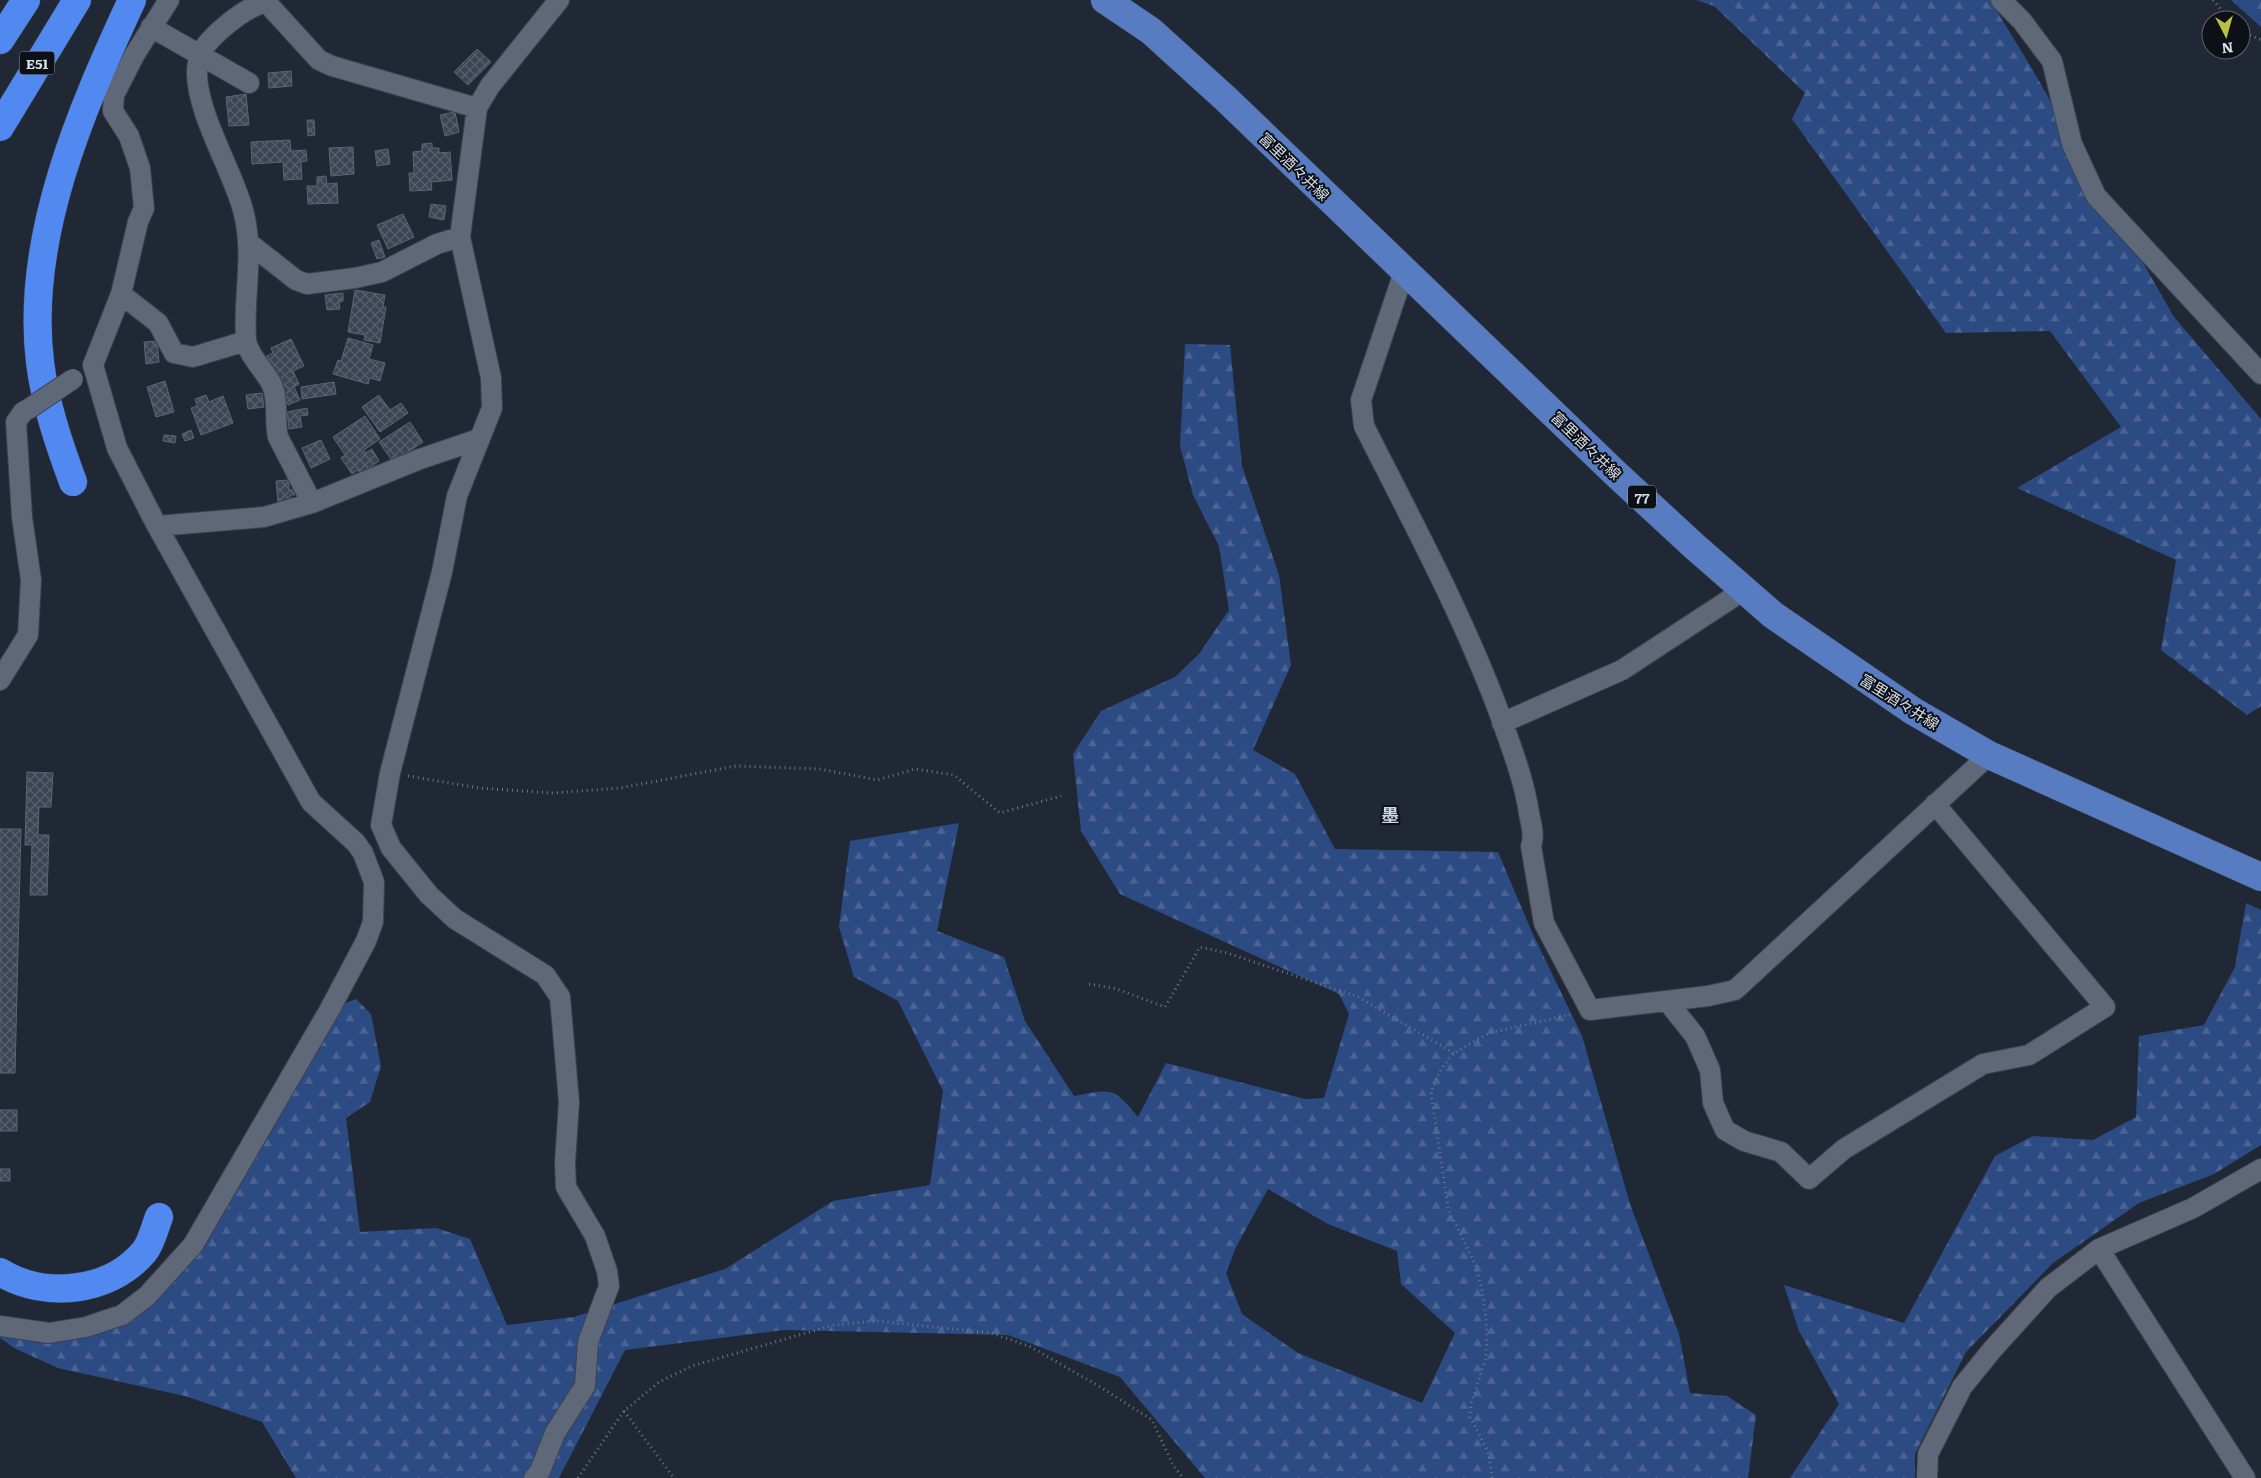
<svg xmlns="http://www.w3.org/2000/svg" width="2261" height="1478" font-family="Literata,'Noto Sans JP',serif">
<style>
.forest{fill:url(#forest-firs);fill-rule:evenodd}
.building{fill:url(#building-cross-hatch);stroke:#5a6474}
.lines{fill:none;stroke-linecap:round;stroke-linejoin:round}
.minor-casing{stroke:#3c424e;stroke-width:22}
.primary-casing{stroke:#3c424e;stroke-width:29}
.motorway-casing{stroke:#3c424e;stroke-width:29}
.path{stroke:#6e7581;stroke-width:3;stroke-dasharray:1 4;stroke-linecap:butt}
.minor{stroke:#5f6879;stroke-width:20}
.primary{stroke:#577cc1;stroke-width:28}
.motorway{stroke:#5289f1;stroke-width:28}
.minor-bridge-casing{stroke:#3c424e;stroke-width:22;stroke-linecap:butt}
.minor-bridge{stroke:#5f6879;stroke-width:20}
.labels{text-anchor:middle;dominant-baseline:central;stroke-width:4;stroke-linejoin:round;paint-order:stroke}
.shield{fill:#0d1117;stroke:#9ca1a9;stroke-width:1}
.shield-label{font-size:14px;font-weight:bold;fill:#d9dfe8}
.street-label{font-size:15px;fill:#d9dfe8;stroke:#0d1117}
.quarter-label{font-size:18px;font-weight:bold;fill:#cdd8eb;stroke:#0d1117}
</style>
<defs>
<pattern id="forest-firs" width="22" height="20" patternUnits="userSpaceOnUse" patternTransform="scale(1.25)"><rect width="22" height="20" fill="#2d4b83"/><path d="M5 1l3.5 6h-7zM16 11l3.5 6h-7z" fill="#4b6495"/></pattern>
<pattern id="building-cross-hatch" width="8" height="8" patternUnits="userSpaceOnUse" patternTransform="scale(1.25)"><rect width="8" height="8" fill="#3d4555"/><path d="M0 0l8 8M0 8l8-8" fill="none" stroke="#585f6d"/></pattern>
</defs>
<rect width="100%" height="100%" fill="#202836"/>
<path class="forest" d="M1696,0H1990L2031,67L2174,317L2261,419V706L2247,715L2161,650L2176,560L2017,488L2121,427L2050,331L1946,333L1792,119L1805,93L1714,6Z
M2231,0H2261V27Z
M1185,344L1230,345L1242,466L1279,575L1291,665L1253,750L1295,774L1335,849L1498,852L1531,930L1582,1036L1630,1204L1679,1334L1690,1393L1727,1396L1756,1415L1748,1478H1205L1120,1377L1008,1335L784,1330L625,1350L559,1478H296L262,1422L185,1396L58,1368L14,1348L0,1338V1335L21,1338L151,1302L338,1006L356,999L371,1014L381,1066L370,1102L346,1118L360,1232L436,1228L470,1239L507,1325L574,1317L725,1269L833,1201L930,1185L943,1091L898,1001L854,977L839,927L850,841L959,823L937,931L1004,957L1025,1021L1074,1096C1112,1089 1113,1086 1138,1117L1166,1063L1305,1099L1324,1098L1349,1014L1339,994L1120,894L1081,831L1073,754L1101,711L1175,677L1199,654L1229,610L1219,546L1193,495L1180,446ZM1268,1189L1328,1224L1397,1251L1401,1284L1455,1333L1422,1403L1298,1353L1242,1314L1226,1273L1236,1247Z
M2246,903L2261,910V1145L2214,1174L2139,1203L2053,1263L1966,1352L1915,1454V1478H1790L1839,1404L1799,1331L1784,1285L1904,1323L1995,1156L2033,1136L2093,1140L2136,1117L2139,1036L2204,1025L2235,967Z"/>
<path class="building" d="M477,49L491,62L468,85L454,72Z
M291,71L292,86L269,88L268,73Z
M246,94L249,125L229,126L226,97Z
M455,112L459,132L445,136L440,115Z
M307,120H314L315,135L308,136Z
M290,140L291,151L306,150L307,161L301,162L302,179L284,180L283,162L252,164L251,142Z
M432,143V148H439V153L450,152L452,180L431,182L432,190L410,191L409,173H414L413,152L422,151V144Z
M353,147L354,174L331,176L329,148Z
M388,149L390,164L377,166L375,151Z
M326,176L327,184L337,183L338,203L308,204L307,186H317V177Z
M431,204L446,206L444,220L429,217Z
M403,214L414,237L388,249L377,225Z
M379,240L385,257L377,259L371,243Z
M355,290L385,295L383,307H386L380,343L364,340L365,335L348,332Z
M343,293V301L339,302L340,309L327,310L325,295Z
M348,338L373,345L369,359L385,363L380,381L370,378L368,384L333,374L338,360L341,361Z
M291,339L304,366L293,371L299,384L294,387L300,400L288,405L265,357L273,353L271,348Z
M157,341L159,362L146,364L144,342Z
M165,381L174,412L156,417L147,387Z
M334,382L336,394L302,399L301,387Z
M262,393L264,407L248,409L246,395Z
M206,395L209,402L223,396L233,423L201,435L191,408L197,406L195,399Z
M379,395L390,410L401,403L408,413L380,432L362,407Z
M307,408L308,415L300,416L302,427L289,429L287,412Z
M365,416L380,439L364,450L366,453L372,449L379,461L361,474L358,470L352,474L341,458L345,455L333,437Z
M410,422L423,442L393,462L379,442Z
M191,430L194,438L185,441L182,434Z
M164,435L176,436L175,443L163,441Z
M321,440L330,459L311,468L302,448Z
M289,480V490L294,489L295,495H290L291,501L278,503L276,481Z
M27,772L53,773L51,807H39L38,835H49L47,895H30L32,845H25Z
M0,829H21L15,1073H0Z
M0,1110H17V1131H0Z
M0,1169H10V1181H0Z"/>
<g class="lines">
<g class="minor-casing">
<path id="minor" d="M2001,0L2022,21L2052,61L2072,144L2096,196L2261,374
M151,27L249,83
M249,243L296,280L307,284L355,278L382,272L437,244L460,237
M1405,269L1361,400L1364,426C1412,521 1463,615 1500,715C1511,747 1524,779 1529,813C1531,824 1535,836 1531,846L1544,923L1590,1010L1708,996L1735,990L1989,755
M121,294L158,323L174,353L193,357L246,341
M312,503L278,437C274,420 279,402 272,385C265,370 247,355 246,339C243,295 255,254 243,210C232,169 198,116 197,74C197,69 198,59 200,55C208,37 249,3 267,3L319,60L332,66L477,108
M157,526L264,517L312,503L420,459L479,439
M0,680L28,635L31,580L22,517L16,422L23,412L30,408
M1502,723L1622,670L1744,590
M1667,1001L1695,1036L1710,1070L1713,1103L1725,1130L1744,1141L1781,1152L1809,1179L1844,1149L1983,1064L2029,1055L2105,1007L1935,804
M2099,1249L2245,1478
M0,1326L49,1333L86,1327L122,1315L147,1296L193,1245L330,1009L366,941L373,922L374,882L363,853L356,843L311,802L157,526L117,448L93,365L121,294L138,222L144,208L140,168L129,136L113,111L114,95L135,54L169,0
M534,1478L540,1471L555,1433L585,1386L588,1342L609,1286L607,1271L595,1236L566,1187L565,1163L569,1102L560,997L545,975L455,919L429,895L391,848L381,825L390,773L442,572L457,496L492,408L491,378L460,237L477,108L490,86L559,0
M1927,1478L1928,1454L1962,1387L1992,1350L2048,1288L2099,1249L2193,1208L2261,1169"/>
</g>
<g class="primary-casing">
<path id="primary" d="M1105,0L1151,31L1226,99L1615,473L1694,546L1773,615L1913,711L1989,755L2261,877"/>
</g>
<g class="motorway-casing">
<path id="motorway" d="M0,40L26,0
M0,127L77,0
M73,482C59,444 45,403 40,362C25,238 81,110 132,0
M0,1272C44,1299 109,1293 144,1252C151,1244 155,1227 159,1217"/>
</g>
<path class="path" d="M2213,0L2230,20
M2241,31L2261,40
M408,776L479,788L553,793L620,788L736,766L820,769L877,780L915,769L954,775L1000,813L1061,796
M1089,984L1117,989L1165,1007L1200,947L1227,953L1358,997L1454,1053
M624,1411L674,1478
M578,1478L624,1411L659,1382L692,1366L834,1325L877,1321L991,1333L1029,1346L1102,1388L1152,1420L1173,1465L1183,1478
M1492,1478L1489,1454L1470,1417L1471,1404L1486,1358L1487,1329L1482,1288L1475,1264L1448,1208L1431,1092L1441,1069L1454,1053L1489,1033L1573,1014"/>
<use href="#minor" class="minor"/>
<use href="#primary" class="primary"/>
<use href="#motorway" class="motorway"/>
<g class="minor-bridge-casing">
<path id="minor-bridge" d="M30,408L73,379"/>
</g>
<use href="#minor-bridge" class="minor-bridge"/>
</g>
<g class="labels">
<g class="shield">
<rect x="19.5" y="51.5" width="35" height="23" rx="4"/>
<rect x="1628" y="485.5" width="28" height="23" rx="4"/>
</g>
<g class="shield-label">
<text x="37" y="63">E51</text>
<text x="1642" y="497">77</text>
</g>
<g class="street-label">
<text transform="translate(1295 166) rotate(44)">富里酒々井線</text>
<text transform="translate(1587 445) rotate(44)">富里酒々井線</text>
<text transform="translate(1900 701) rotate(32)">富里酒々井線</text>
</g>
<g class="quarter-label">
<text x="1390" y="814">墨</text>
</g>
</g>
<g transform="translate(2226 35) rotate(174)"><circle r="24" fill="#0d1117" stroke="#5f636b"/>
<path d="M0-4L9 19L0 12L-9 19Z" fill="#bbc045"/>
<text y="-8" font-size="14" font-weight="bold" text-anchor="middle" fill="#d9dfe8">N</text>
</g>
</svg>
